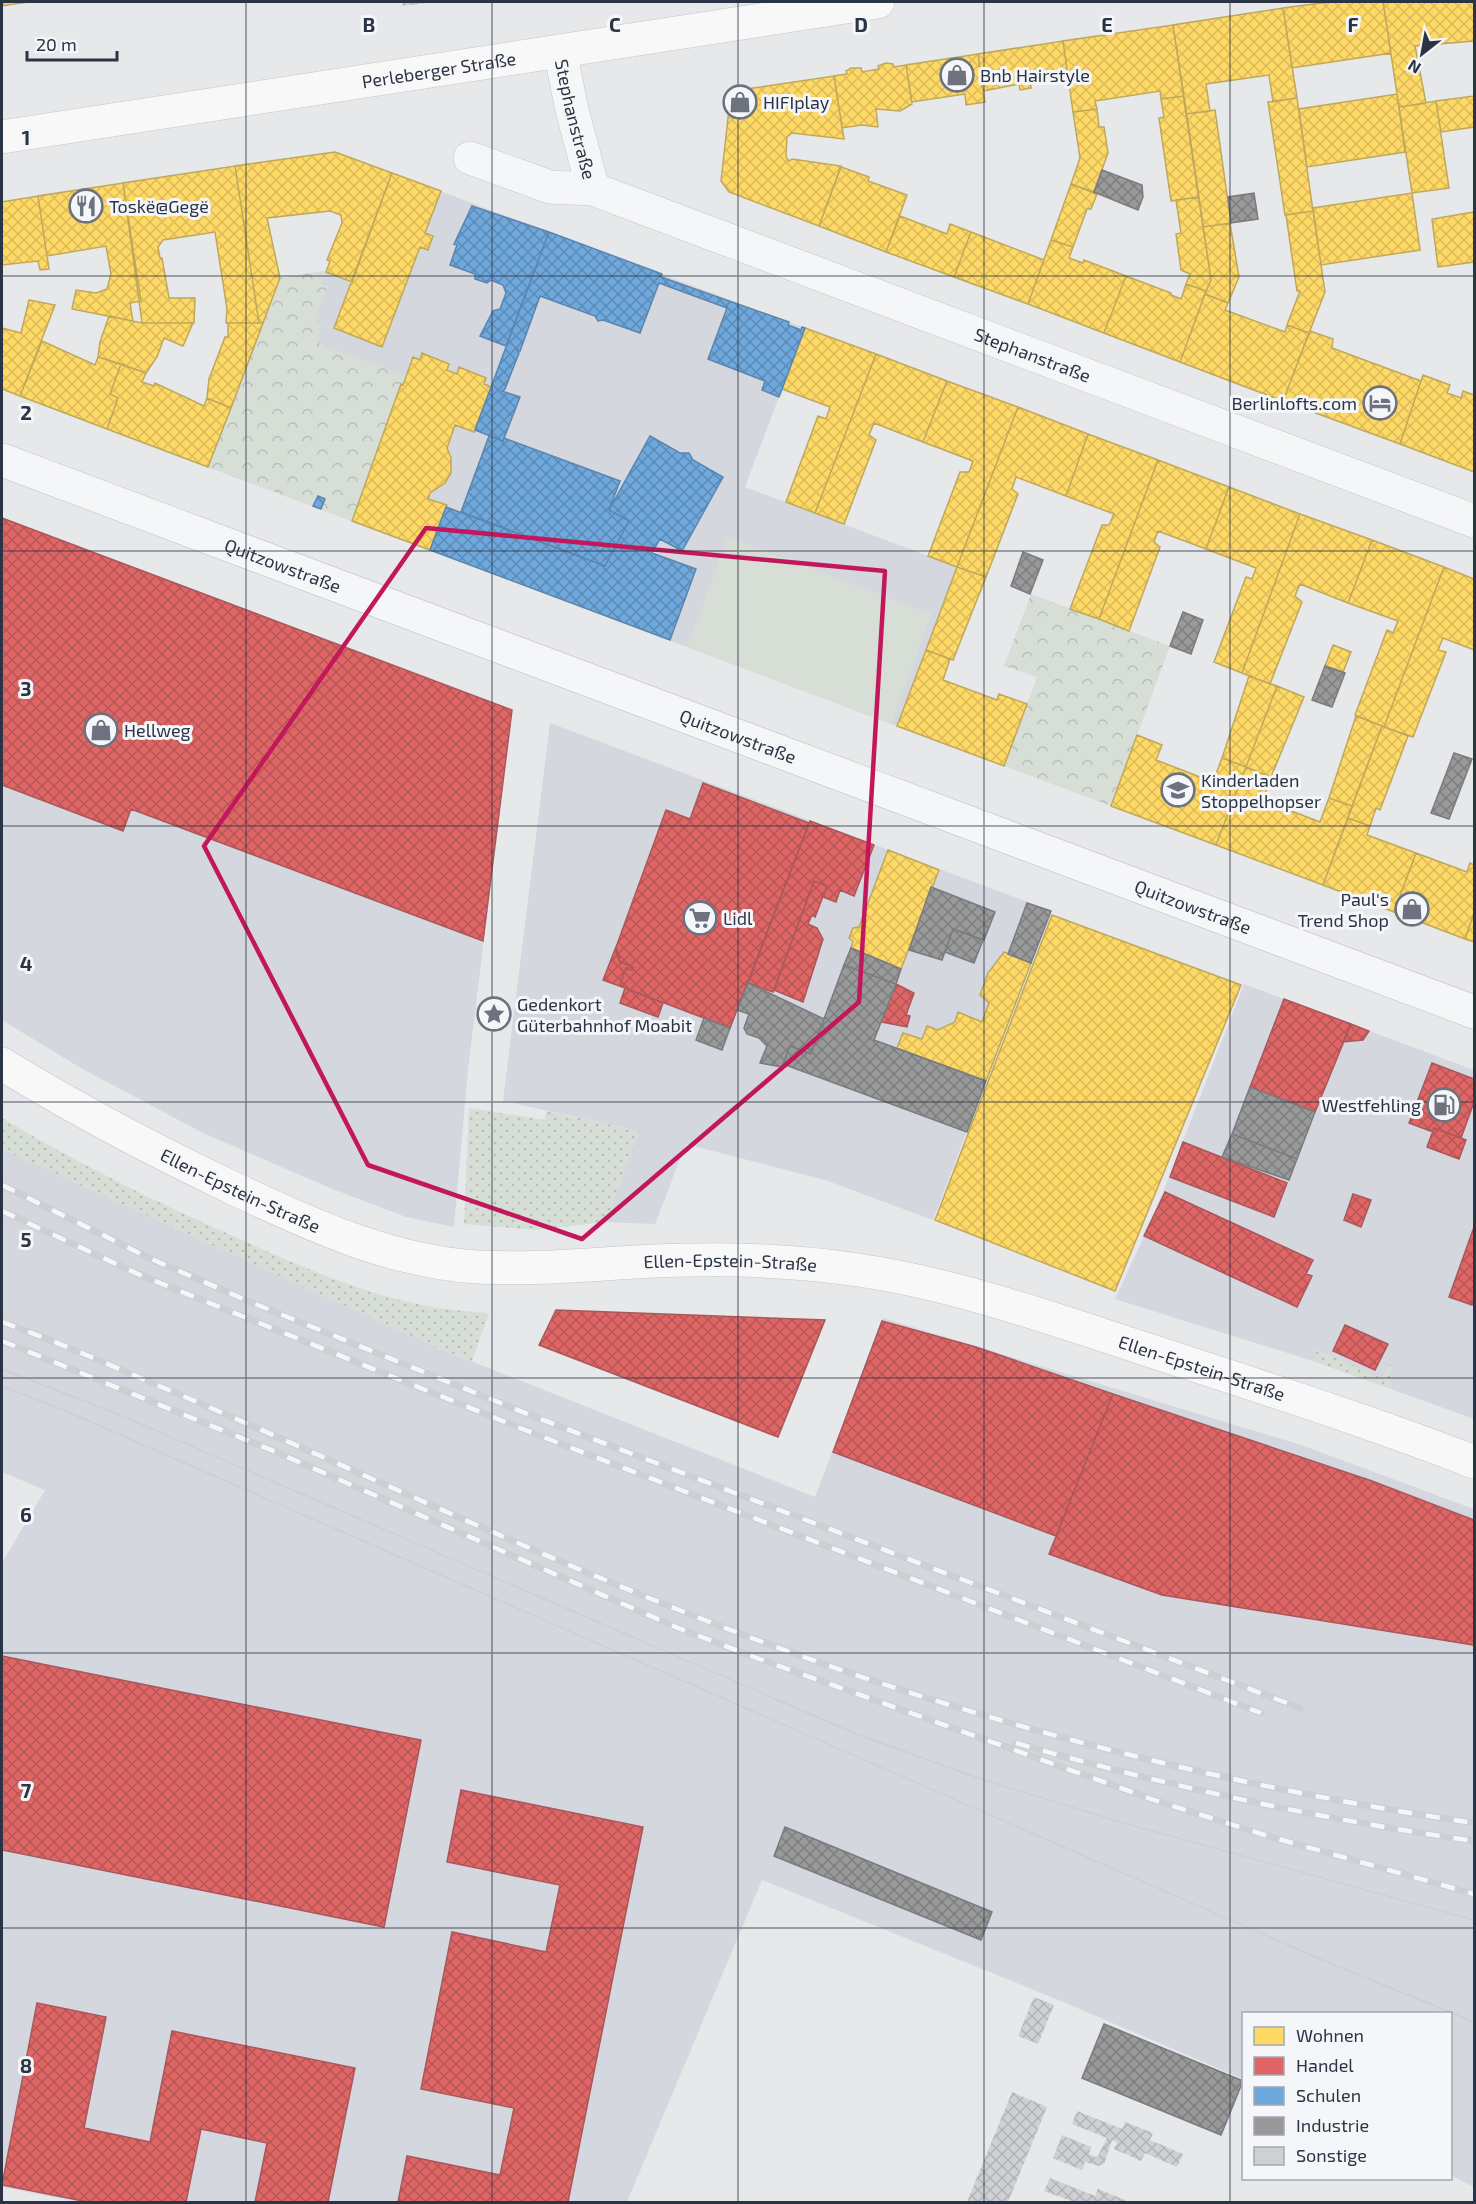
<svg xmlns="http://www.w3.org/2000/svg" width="1476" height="2204" font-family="'Exo 2',sans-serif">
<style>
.built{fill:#d4d7dd}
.grass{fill:url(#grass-dots)}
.park{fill:url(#park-crowns)}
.garden{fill:#d6ded6}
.homes{fill:url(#homes-cross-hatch);stroke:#bfa85c;stroke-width:1.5}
.shops{fill:url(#shops-cross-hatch);stroke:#aa575c;stroke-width:1.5}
.schools{fill:url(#schools-cross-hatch);stroke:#5b85af;stroke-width:1.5}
.industry{fill:url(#industry-cross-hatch);stroke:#787b80;stroke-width:1.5}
.building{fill:url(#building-cross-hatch)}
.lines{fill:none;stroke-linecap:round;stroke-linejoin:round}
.minor-casing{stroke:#c4c6c8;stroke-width:34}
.major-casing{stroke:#c2c5c8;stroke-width:34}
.minor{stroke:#f5f6f7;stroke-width:33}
.major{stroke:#f8f8f8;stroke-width:33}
.tram{stroke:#cecfd2;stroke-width:1.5}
.rail-casing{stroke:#cecfd2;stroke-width:7}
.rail{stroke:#f4f6f9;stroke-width:4.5;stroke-dasharray:14;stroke-linecap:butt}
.marked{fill:none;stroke:#c2185b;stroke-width:4.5;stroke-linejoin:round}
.grid{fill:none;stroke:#2b3445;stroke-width:1.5;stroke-opacity:0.55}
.labels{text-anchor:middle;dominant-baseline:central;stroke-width:6;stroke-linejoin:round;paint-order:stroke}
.street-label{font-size:18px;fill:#2b3445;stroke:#f4f6f9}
.poi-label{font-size:18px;fill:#2b3445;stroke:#f4f6f9;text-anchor:start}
.grid-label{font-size:20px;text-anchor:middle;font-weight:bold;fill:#2b3445;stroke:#f4f6f9;stroke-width:6;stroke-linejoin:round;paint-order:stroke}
</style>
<defs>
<pattern id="grass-dots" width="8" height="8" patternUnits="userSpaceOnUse" patternTransform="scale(1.5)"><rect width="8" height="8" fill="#d6ded6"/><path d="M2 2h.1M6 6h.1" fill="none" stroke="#b8bfb9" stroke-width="1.8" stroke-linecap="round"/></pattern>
<pattern id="park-crowns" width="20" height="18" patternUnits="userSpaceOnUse" patternTransform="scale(1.5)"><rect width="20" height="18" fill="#d6ded6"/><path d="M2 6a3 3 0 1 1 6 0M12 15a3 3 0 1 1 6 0" fill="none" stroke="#b8bfb9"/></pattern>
<pattern id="homes-cross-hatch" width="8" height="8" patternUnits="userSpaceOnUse" patternTransform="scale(1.5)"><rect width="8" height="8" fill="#ffd966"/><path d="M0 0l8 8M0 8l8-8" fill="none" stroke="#dbbb5a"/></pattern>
<pattern id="shops-cross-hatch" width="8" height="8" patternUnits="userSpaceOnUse" patternTransform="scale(1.5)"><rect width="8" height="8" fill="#e06666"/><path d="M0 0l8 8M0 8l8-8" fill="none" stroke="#b65556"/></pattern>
<pattern id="schools-cross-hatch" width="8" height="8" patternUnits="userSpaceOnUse" patternTransform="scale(1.5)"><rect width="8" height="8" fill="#6fa8dc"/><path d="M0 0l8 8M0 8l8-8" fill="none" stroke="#5b8ab4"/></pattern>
<pattern id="industry-cross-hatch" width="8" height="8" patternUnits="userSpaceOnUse" patternTransform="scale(1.5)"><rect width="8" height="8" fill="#999"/><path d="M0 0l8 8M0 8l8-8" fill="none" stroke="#7d7e7f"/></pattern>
<pattern id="building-cross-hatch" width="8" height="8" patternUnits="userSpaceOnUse" patternTransform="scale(1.5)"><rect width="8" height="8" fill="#ced0d3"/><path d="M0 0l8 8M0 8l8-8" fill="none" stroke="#b1b3b6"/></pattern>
</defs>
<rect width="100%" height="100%" fill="#e6e8ea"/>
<path class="built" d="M392,173L805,328L745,487L957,567L897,726L208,467L280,278L323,271L352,281Z
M2,518L512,710L468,1069L454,1227L406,1217L330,1188L203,1133L79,1067L2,1020Z
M550,723L1051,911L933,1220L828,1181L686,1144L655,1224L606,1222L639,1131L503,1101Z
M1244,984L1474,1070V1419L1316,1362L1115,1299L1154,1215Z
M2,1149L438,1348L815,1497L883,1318L1301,1445L1474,1509V2187L1451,2175L1450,2014H1244L1243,2079L1061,2001L762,1880L627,2202H78L2,2187V1563L45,1490L2,1472Z"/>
<path class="grass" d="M469,1108L545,1120L546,1111L639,1131L606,1222L536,1230L464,1224Z
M2,1118C79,1164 159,1204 242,1240C324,1277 398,1309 489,1313L472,1361L438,1348L2,1149Z
M1313,1348L1382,1378L1391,1362L1392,1389L1316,1362Z"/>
<path class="park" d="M323,271L326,272L321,284L328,287L315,321L322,325L317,342L406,377L403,385L401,384L352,521L208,467L280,278Z
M1031,594L1170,646L1111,806L1004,766L1037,677L1004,666Z"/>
<path class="garden" d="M728,537L932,614L891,724L687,647Z"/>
<path class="homes" d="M2,2H28L2,6Z
M1330,2H1383L1391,53L1292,68L1283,8Z
M1383,2H1474V41L1415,46L1426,103L1399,107Z
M1283,8L1297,98L1273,102L1269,75L1206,84L1210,111L1186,114L1173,25Z
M1173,25L1184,96L1161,99L1160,91L1095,101L1097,109L1073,112L1063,41Z
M1063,41L1068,76L1031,83V88L1020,90L1019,84L983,91L978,54Z
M978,54L985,102L966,105L965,94L912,102L906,65Z
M886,63L893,64L894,67L906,65L912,104L900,111L876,109L878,127L862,125L842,128L834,76L847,74L846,71L851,68H861L862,72L879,69L878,66Z
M834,76L844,139L792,133L787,137L786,157L789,161L792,159L841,166L819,226L729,192L721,181L730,100L740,90Z
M1397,94L1405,152L1307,167L1299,109Z
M1184,96L1199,197L1171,201L1159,118L1164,117L1161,99Z
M1474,96V127L1441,132L1436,101Z
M1297,98L1313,211L1285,215L1268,102Z
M1436,101L1449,188L1412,193L1399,107Z
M1097,109L1099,127H1104L1108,153L1094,192L1071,184L1080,158L1073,112Z
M1215,110L1231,223L1203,227L1186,114Z
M335,152L392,173L352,282L326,272L330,261L327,260L342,223L341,215L330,211L267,218L280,278L263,323H259L235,166Z
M235,166L259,323H226L227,309L215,232L163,240L158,247L160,258H162L169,298H195L194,323H142L123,183Z
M841,167L869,177L868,181L907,195L886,252L819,226Z
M392,173L441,191L425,233L433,236L428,250L420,247L382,347L334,328Z
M123,183L141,301L130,303L133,321L72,309L76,290L96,293L107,289L111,274L106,246L47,256L38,196Z
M1071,184L1097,194L1091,209H1087L1073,247L1051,240Z
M1412,193L1420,250L1321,265L1313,208Z
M38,196L49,269L40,270L38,261L2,265V202Z
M1199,197L1211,280L1206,291L1186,284L1190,274L1181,270L1176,234L1181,233L1176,200Z
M1313,211L1325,292L1309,333L1287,325L1300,291H1297L1286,215Z
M1474,212V262L1438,267L1432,219Z
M900,216L947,234L950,224L971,232L954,277L886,252Z
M1230,223L1239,277L1228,303L1205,294L1211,280L1203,227Z
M971,232L1044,260L1028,304L954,277Z
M1051,240L1073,247L1069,258L1083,263L1084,260L1126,276L1104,333L1028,304Z
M1126,276L1171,293V295L1181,299L1186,284L1206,291L1180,362L1104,333Z
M1205,294L1228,303L1225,310L1285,332L1287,325L1309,333L1283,401L1180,362Z
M29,300L55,305L20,396L2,389V328L21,333Z
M109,316L142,323H193L183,346L164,338L157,357L146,373L98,357L100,342Z
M228,323H263L231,408L207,398L209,379L225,337H228Z
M805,328L876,354L815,513L786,502L818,416L826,419L830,407L782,389Z
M1310,331L1333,339L1332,348L1421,381L1400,444L1283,401Z
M42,341L95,365L98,357L121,364L110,394L118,398L107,429L20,396Z
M422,353L449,364L447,370L457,374L459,367L486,378L484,384L491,387L474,432L455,425L447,448L451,458V473L445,483L430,493L428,499L447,505L430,550L352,521L401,384L403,385L413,357L420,360Z
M876,354L947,381L923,442L874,423L869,435L876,440L844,524L815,513Z
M121,364L146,373L142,382L154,386L155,383L204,406L207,398L231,408L208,467L107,429L118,398L110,394Z
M1423,375L1450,385L1447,393L1461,398L1463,391L1474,395V472L1400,444Z
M947,381L1018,407L957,567L928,556L960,472H969L973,461L923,442Z
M1018,407L1088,434L1066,496L1016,477L1012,489L1018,494L986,577L957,567Z
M1088,434L1158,460L1099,619L1070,609L1102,525H1109L1114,514L1066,496Z
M1158,460L1229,487L1206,549L1158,531L1154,542L1160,547L1129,631L1099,619Z
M1229,487L1300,514L1242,673L1214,662L1246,577L1252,579L1256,568L1206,549Z
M1300,514L1372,540L1348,603L1300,584L1295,596L1302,602L1270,684L1242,673Z
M1372,540L1444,567L1384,727L1355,715L1387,630L1393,633L1398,621L1348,603Z
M957,567L986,577L953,660L926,650Z
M1444,567L1474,579V650L1443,638L1438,650L1446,652L1413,737L1384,727Z
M1333,645L1351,652L1343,672L1325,666Z
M926,650L950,659L943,680L997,700L999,694L1027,704L1004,766L897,726Z
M1249,676L1277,686L1246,767L1222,758Z
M1277,686L1304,697L1271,777L1246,767Z
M1356,716L1382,726L1352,806L1329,798Z
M1382,726L1408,736L1380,810L1376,808L1370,826L1348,818Z
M1137,735L1162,745L1156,760L1213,782L1222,758L1246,767L1216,845L1111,806Z
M1246,767L1271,777L1263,800L1320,822L1329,798L1352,806L1323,885L1216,845Z
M1348,818L1370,826L1367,835L1416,853L1394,912L1323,885Z
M888,850L939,870L901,969L851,948L853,941L849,938L853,928L859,927Z
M1416,853L1467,872L1470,863L1474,865V913L1465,939L1394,912Z
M1474,913V942L1465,939Z
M1052,915L1241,985L1115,1291L935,1220Z
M1004,952L1031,963L986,1081L897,1048L903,1033L922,1039L927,1026L938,1030L955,1022L958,1012L982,1022L989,1003L980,995L988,973Z"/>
<path class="shops" d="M2,518L512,710L483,941L131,809L123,831L2,785Z
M703,783L809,823L730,1028L625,988L620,985L626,968L632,970L633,967L620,962L615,950L666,810L690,819Z
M810,821L874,845L854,896L840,890L836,902L823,897L827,886L814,881L773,992L770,991L748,983Z
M814,881L827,886L815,917L812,915L808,924L817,928L823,939L803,1002L774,990Z
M616,947L620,962L633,967L632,970L626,968L620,985L625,988L603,980Z
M896,984L914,993L906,1015L910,1016L907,1027L881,1022Z
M625,988L663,1003L658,1017L620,1003Z
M1284,999L1351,1024L1315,1112L1250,1087Z
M1351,1024L1369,1031L1363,1040L1343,1042Z
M1432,1063L1474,1079V1102L1461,1138L1434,1128L1433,1132L1409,1123Z
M1434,1128L1466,1140L1459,1159L1427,1147Z
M1183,1142L1287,1183L1274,1217L1170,1177Z
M1165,1192L1313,1260L1306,1274L1312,1276L1297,1307L1144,1236Z
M1353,1194L1371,1200L1361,1227L1344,1220Z
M1474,1227V1298L1472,1305L1449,1297Z
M556,1310L825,1320L778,1437L539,1345Z
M882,1321L976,1347L1113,1394L1056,1536L833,1452Z
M1345,1325L1388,1344L1375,1370L1333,1351Z
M1113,1394L1372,1481L1474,1520V1645L1162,1595L1049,1554Z
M2,1656L421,1740L384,1927L2,1850Z
M461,1790L643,1827L568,2202H398L407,2156L500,2175L514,2108L421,2089L452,1932L546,1952L560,1885L447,1862Z
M37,2003L106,2017L84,2128L150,2142L172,2031L355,2068L328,2202H255L267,2143L201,2129L186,2202H88L2,2185Z"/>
<path class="schools" d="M472,206L549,232L506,346L480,336L493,311L500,309L506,293L503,285L491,280L487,283L475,279V274L450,265L457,245L454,244Z
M549,232L662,274L661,277L789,322L788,325L801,330L802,327L805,328L779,397L762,390L765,381L708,359L727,308L659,283L640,333L603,320L598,321L595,316L540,296L520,351L517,350L519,353L505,389L502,391L520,397L503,441L475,430Z
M489,436L503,441L504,438L620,481L609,510L629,521L605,566L461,512Z
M650,436L680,453H689L693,460L723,477L682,551L660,539L652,553L696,569L670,640L430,550L446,507L605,566L629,521L609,510Z
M318,496L325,499L321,509L313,506Z"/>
<path class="industry" d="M1102,170L1142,185L1143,197L1138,210L1094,192Z
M1254,193L1258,219L1231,223L1228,197Z
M1023,552L1043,560L1030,594L1011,586Z
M1183,612L1203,620L1191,654L1170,646Z
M1325,666L1345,673L1332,707L1312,700Z
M1454,753L1472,759L1449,819L1431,813Z
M931,887L995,912L984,940L953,929L942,960L909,950Z
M1027,903L1051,911L1031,963L1008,954Z
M953,929L983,940L974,963L945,952Z
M851,948L901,969L896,984L844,965Z
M844,965L896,984L874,1040L986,1081L967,1132L783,1064L790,1046L811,1054Z
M748,983L824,1019L811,1054L790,1046L782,1067L760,1063L767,1046L759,1038L747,1034L744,1028L749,1014L737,1010Z
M704,1018L730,1028L722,1050L696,1040Z
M1250,1087L1315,1112L1297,1159L1232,1134Z
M1232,1134L1297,1159L1289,1180L1222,1157Z
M785,1827L992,1912L981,1940L774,1856Z
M1104,2024L1243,2081L1221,2135L1082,2078Z"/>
<path class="building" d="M402,2H426V3L403,6Z
M1034,1997L1054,2005L1038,2044L1018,2036Z
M1012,2092L1047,2107L1008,2202H967Z
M1077,2111L1122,2129L1125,2122L1153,2133L1150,2140L1183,2154L1177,2167L1145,2153L1141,2161L1114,2149L1117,2142L1112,2140L1104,2164L1099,2166L1085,2162L1082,2170L1053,2158L1062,2135L1091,2147L1089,2154L1095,2157L1098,2156L1107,2138L1072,2124Z
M1050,2178L1095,2196L1098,2189L1125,2200L1124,2202H1074L1044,2191Z"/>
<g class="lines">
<g class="minor-casing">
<g id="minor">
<path id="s1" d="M560,51L572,110L593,189"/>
<path id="s2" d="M470,158L550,187L593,189L1474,521"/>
<path id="s3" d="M2,460L1474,1012"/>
</g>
</g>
<g class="major-casing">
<g id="major">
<path id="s4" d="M2,137L878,2"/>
<path id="s5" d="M2,1064C77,1110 155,1151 235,1189C311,1225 392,1262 477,1267C550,1271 623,1260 695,1260C750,1259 804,1262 858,1270C954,1284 1044,1316 1136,1346C1249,1383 1363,1419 1474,1462"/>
</g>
</g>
<use href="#minor" class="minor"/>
<use href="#major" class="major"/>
<path class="tram" d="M2,1369L115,1413L854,1733L981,1779L1120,1822L1474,1920
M2,1386L68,1412L1320,1959L1474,2022"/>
<g class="rail-casing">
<path id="rail" d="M2,1185L149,1258L248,1301L530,1415L1300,1708
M2,1211L140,1275L525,1430L1261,1713
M2,1322C66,1345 128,1373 190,1399C361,1472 529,1552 702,1619C950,1716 1211,1784 1474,1823
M2,1341L276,1452L678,1628L754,1657L1157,1801L1268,1836L1474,1894
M1016,1743C1166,1786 1320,1819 1474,1841"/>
</g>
<use href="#rail" class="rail"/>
</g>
<path class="marked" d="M426,528L885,571L859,1002L582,1239L368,1165L204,846Z"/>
<path class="grid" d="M246,2V2202M492,2V2202M738,2V2202M984,2V2202M1230,2V2202M2,276H1474M2,551H1474M2,826H1474M2,1102H1474M2,1378H1474M2,1653H1474M2,1928H1474"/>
<defs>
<g id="shop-ring" transform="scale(1.725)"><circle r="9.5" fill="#f4f6f9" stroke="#6c737f" stroke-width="1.5"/><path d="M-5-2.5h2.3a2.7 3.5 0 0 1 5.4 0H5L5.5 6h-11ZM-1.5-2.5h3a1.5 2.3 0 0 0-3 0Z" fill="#6c737f"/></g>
<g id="restaurant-ring" transform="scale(1.725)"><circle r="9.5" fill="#f4f6f9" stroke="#6c737f" stroke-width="1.5"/><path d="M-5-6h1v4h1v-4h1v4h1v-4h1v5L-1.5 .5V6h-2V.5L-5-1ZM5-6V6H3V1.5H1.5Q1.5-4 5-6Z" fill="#6c737f"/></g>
<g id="hotel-ring" transform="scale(1.725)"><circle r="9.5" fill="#f4f6f9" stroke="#6c737f" stroke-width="1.5"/><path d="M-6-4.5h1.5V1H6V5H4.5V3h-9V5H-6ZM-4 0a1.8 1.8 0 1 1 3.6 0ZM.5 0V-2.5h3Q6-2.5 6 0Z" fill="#6c737f"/></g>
<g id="school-ring" transform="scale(1.725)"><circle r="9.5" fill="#f4f6f9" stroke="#6c737f" stroke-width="1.5"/><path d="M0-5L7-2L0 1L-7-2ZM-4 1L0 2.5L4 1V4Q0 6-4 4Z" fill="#6c737f"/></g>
<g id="supermarket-ring" transform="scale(1.725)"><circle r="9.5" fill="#f4f6f9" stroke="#6c737f" stroke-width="1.5"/><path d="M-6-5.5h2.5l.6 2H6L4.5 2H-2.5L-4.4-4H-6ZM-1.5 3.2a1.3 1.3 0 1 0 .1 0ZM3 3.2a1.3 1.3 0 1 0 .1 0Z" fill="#6c737f"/></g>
<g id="sight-ring" transform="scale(1.725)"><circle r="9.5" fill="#f4f6f9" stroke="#6c737f" stroke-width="1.5"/><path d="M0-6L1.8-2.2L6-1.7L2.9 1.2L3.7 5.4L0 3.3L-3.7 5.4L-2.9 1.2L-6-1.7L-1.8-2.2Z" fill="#6c737f"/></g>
<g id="fuel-ring" transform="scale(1.725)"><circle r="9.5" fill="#f4f6f9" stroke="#6c737f" stroke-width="1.5"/><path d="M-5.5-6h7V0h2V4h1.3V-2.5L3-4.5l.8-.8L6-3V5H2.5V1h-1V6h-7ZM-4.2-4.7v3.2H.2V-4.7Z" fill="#6c737f"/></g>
</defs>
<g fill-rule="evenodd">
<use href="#shop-ring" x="957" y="75"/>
<use href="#shop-ring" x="740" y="102"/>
<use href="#restaurant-ring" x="86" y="206"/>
<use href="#hotel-ring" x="1380" y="403"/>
<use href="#shop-ring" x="101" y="730"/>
<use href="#school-ring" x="1178" y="790"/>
<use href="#shop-ring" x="1412" y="909"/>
<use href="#supermarket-ring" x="700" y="918"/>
<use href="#sight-ring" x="494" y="1014"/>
<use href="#fuel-ring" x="1444" y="1105"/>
</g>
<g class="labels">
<g class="street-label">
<text stroke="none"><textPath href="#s4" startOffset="442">Perleberger Straße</textPath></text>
<text stroke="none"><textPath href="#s1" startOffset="70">Stephanstraße</textPath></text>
<text stroke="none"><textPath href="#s2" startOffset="598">Stephanstraße</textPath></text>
<text stroke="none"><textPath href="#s3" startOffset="300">Quitzowstraße</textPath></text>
<text stroke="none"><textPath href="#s3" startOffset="786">Quitzowstraße</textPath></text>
<text stroke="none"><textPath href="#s3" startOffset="1272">Quitzowstraße</textPath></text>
<text stroke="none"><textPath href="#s5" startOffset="270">Ellen-Epstein-Straße</textPath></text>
<text stroke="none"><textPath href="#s5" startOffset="774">Ellen-Epstein-Straße</textPath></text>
<text stroke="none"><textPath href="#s5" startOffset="1260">Ellen-Epstein-Straße</textPath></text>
</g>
<g class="poi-label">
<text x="980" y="75">Bnb Hairstyle</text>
<text x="763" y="102">HIFIplay</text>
<text x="109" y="206">Toskë@Gegë</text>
<text x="1357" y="403" text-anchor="end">Berlinlofts.com</text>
<text x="124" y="730">Hellweg</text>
<text x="1201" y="780">Kinderladen<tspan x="1201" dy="21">Stoppelhopser</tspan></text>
<text x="1389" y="899" text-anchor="end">Paul's<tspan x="1389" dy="21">Trend Shop</tspan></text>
<text x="723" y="918">Lidl</text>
<text x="517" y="1004">Gedenkort<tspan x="517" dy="21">Güterbahnhof Moabit</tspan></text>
<text x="1421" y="1105" text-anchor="end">Westfehling</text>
</g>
</g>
<g class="grid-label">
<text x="369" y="32">B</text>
<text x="615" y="32">C</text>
<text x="861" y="32">D</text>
<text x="1107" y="32">E</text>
<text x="1353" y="32">F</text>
<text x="26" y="145">1</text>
<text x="26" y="420">2</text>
<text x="26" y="696">3</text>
<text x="26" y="971">4</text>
<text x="26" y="1247">5</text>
<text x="26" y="1522">6</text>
<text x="26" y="1798">7</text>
<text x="26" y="2073">8</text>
</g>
<rect width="1476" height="2204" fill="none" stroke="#2b3445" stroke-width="6"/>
<rect x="1242" y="2012" width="210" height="168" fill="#f4f6f9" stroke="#a4a8b1" stroke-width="1.5"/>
<rect x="1254" y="2027" width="30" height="18" fill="#ffd966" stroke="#a4a8b1" stroke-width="1.5"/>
<text x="1296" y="2042" font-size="18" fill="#2b3445">Wohnen</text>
<rect x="1254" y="2057" width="30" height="18" fill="#e06666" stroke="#a4a8b1" stroke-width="1.5"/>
<text x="1296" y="2072" font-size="18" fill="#2b3445">Handel</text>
<rect x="1254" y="2087" width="30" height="18" fill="#6fa8dc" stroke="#a4a8b1" stroke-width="1.5"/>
<text x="1296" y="2102" font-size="18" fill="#2b3445">Schulen</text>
<rect x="1254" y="2117" width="30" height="18" fill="#999999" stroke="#a4a8b1" stroke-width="1.5"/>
<text x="1296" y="2132" font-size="18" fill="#2b3445">Industrie</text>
<rect x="1254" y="2147" width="30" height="18" fill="#ced0d3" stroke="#a4a8b1" stroke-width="1.5"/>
<text x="1296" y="2162" font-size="18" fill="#2b3445">Sonstige</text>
<g transform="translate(1422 54) rotate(211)" stroke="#f4f6f9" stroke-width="4.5" paint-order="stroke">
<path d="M0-4.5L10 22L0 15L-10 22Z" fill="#2b3445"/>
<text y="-9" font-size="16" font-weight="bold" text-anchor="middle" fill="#2b3445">N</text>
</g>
<path d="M27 51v9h90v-9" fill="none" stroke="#2b3445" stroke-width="3"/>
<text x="36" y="51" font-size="18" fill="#2b3445" stroke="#f4f6f9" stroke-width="4.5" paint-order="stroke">20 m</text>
</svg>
